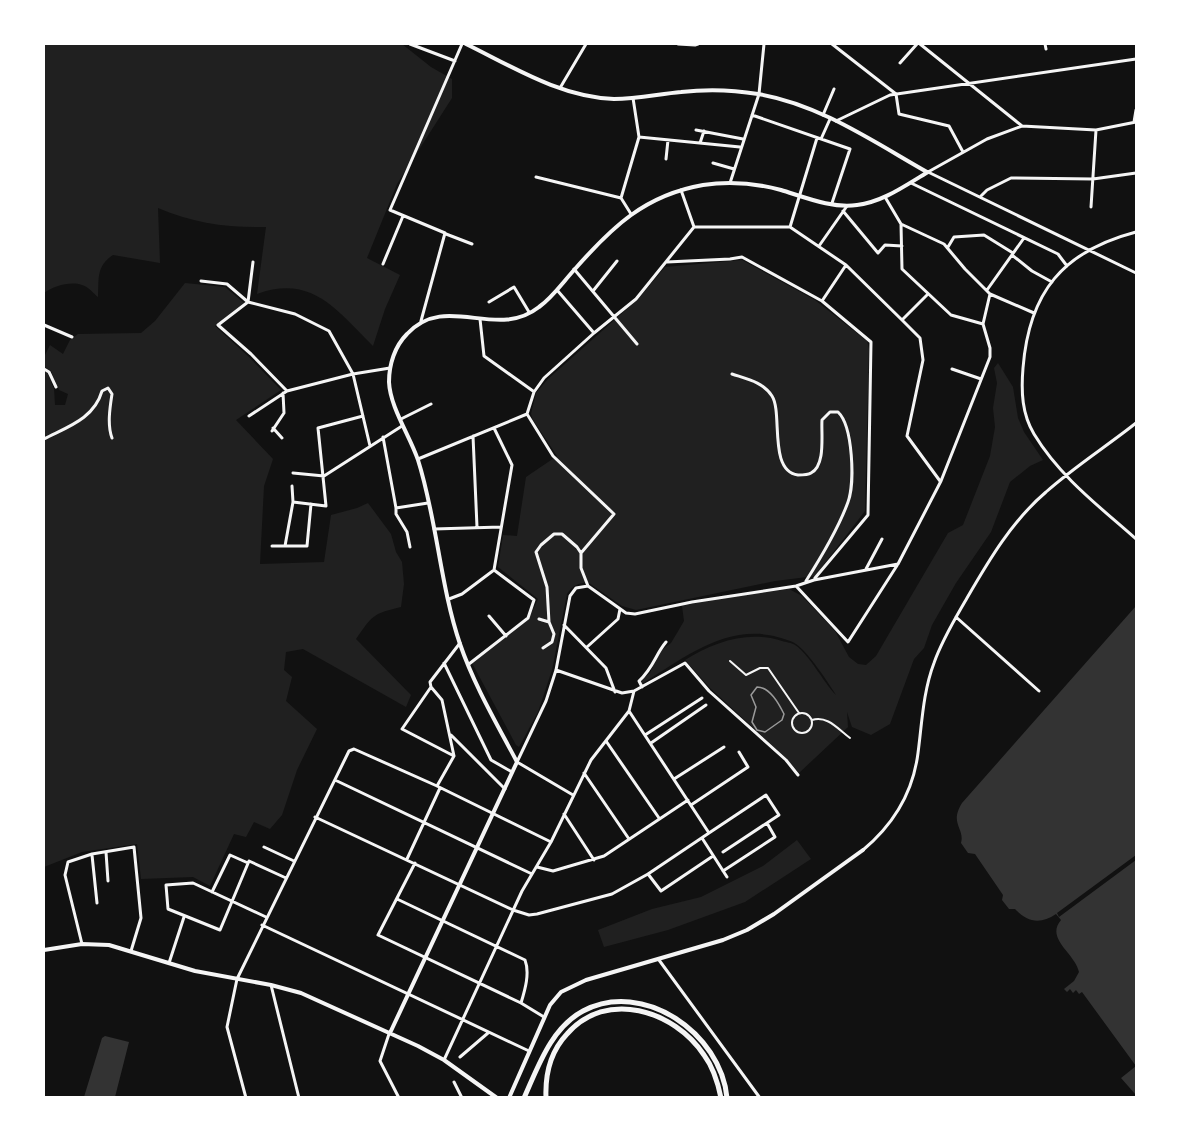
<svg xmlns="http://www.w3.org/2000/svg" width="1180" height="1141" font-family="'IBM Plex Sans',sans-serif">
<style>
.green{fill:#202020}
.water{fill:#333}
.pier{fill:#111}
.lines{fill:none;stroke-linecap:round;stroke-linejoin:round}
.pedestrian{stroke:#f5f5f5;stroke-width:2}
.minor{stroke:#f5f5f5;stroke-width:3}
.tertiary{stroke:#f5f5f5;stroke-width:4}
.secondary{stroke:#f5f5f5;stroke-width:4}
.motorway{stroke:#f5f5f5;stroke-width:5}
.rail{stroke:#9a9a9a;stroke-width:1.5}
</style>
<rect width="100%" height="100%" fill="#111"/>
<path class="green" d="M44,44H402L431,67L452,79V98L397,184L367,258L400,275L385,309L373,346C337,311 313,274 257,294L266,227C228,228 193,223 158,208L160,263L113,255C96,266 99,279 98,297C94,294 88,286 82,285C70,281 54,286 44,293Z
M742,260L815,300L867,341L869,349L865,511L815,576L775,581L636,610L622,606L589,583C580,582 573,585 567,594L552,670L538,712L519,747L516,745L472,663L528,620L538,599L498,567L503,535L517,536L526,477L557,456L533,420L531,414L536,393L548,379L638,299L665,267Z
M185,283L225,287L244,303L215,326L249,357L281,390L236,420L273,459L264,486L260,564L324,562L331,515L357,508L368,503L391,534L396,552L402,562L404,584L401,607C372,614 373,615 356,639L411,695L406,707L303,649L286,652L284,670L292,677L286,701L317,729L297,770L282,815L270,829L254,822L246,837L234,834L210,886L193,877L141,879L137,844L82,852L44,867V370L47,372L54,389L55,405H65L68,394L59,390L51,371L44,367V357L50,345L63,354L70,340L78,334L141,333L155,321Z
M998,363L1013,387L1018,418L1024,432L1043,460L1030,466L1010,482L991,532L956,583L932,625L924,648L914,659L890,724L871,735L852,727L847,712L848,727L799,773L787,759L710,688L685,660C714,642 748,630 782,641C786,642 792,643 795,645C810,655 823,682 836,695C828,682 808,652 796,644C790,640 780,638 774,636C724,625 682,659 642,684L640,681L650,673L659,652L671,643L677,633L684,621L682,606L725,597L789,589L802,596L835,631L849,657L858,664L866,665L876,656L948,533L963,525L990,456L995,427L993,408L997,383L994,368Z
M797,840L811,859L745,902L668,930L604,947L598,930L652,909L701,897L763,866Z"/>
<path class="water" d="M1136,606V1095L1121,1078L1136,1066L1082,992L1079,994L1076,990L1073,993L1070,989L1067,992L1064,989L1074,981L1079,972C1075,953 1045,939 1061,920L1056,914C1041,924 1028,923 1015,909H1009L1002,900L1003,895L975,854L968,853L961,843C965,828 949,824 962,803Z
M105,1036L129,1042L115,1097H84L102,1038Z"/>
<path class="pier" d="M1136,855V860L1059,917L1057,913Z"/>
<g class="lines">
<path class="pedestrian" d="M730,661L746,675L760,668H768L799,713
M792 723a10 10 0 1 1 20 0a10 10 0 1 1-20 0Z
M812,720C827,715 838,729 850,738"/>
<path class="minor" d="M410,44L455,61
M678,44L695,45L698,44
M832,44L896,94L899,114L949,126L963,152
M920,44L1022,126
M1045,44L1046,49
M900,63L917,44
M560,88L586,44
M752,115L850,149L832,203
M823,115L834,89
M836,121L890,95L1136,59
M1134,122L1136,110
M696,130L743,139
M639,137L740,147
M821,139L830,119
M700,143L704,131
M666,159L668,140
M713,163L734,169
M928,172L1136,273
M928,172L987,139L1022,126L1096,130L1136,122
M536,177L621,198
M730,183L759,94L764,44
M911,183L1058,254L1067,266
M681,190L694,227H790L846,265L902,320L920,338L923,360L907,436L940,481
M980,197L987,190L1011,178L1093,179L1136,173
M1091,207L1096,130
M843,211L878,253L885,245L902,246
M631,214L621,198L639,137L633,98
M901,224L902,269L951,315L983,324
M790,227L817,138
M1136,232C1063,251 1029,292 1023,368C1021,392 1022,414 1034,434C1060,477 1100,507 1136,539
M446,234L472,244
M819,246L847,206
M948,247L954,237L984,235L1013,253
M1012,255L1032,271L1052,282
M253,262L248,302L218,325L251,354L287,391
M667,262L730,259L742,257L822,301L871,342L868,515L815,578
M383,264L403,216
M574,269L637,344
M201,281L227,284L248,302L295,314L329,331L353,374L370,446
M557,290L594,333
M987,290L1024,238
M593,291L617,261
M990,294L1034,313
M822,301L846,265
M489,302L514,287L529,312
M480,319L484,356L533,391
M902,320L928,294
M421,321L445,233L390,210L462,44
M44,325L72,337
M44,369L49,372L56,387
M952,369L981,379
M732,374C747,379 763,382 772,396C783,413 768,471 798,475C801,475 808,475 811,473C826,465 821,434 822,420L830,412H838C853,426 855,483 848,502C839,527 820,559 806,581
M249,416L287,391L353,374L390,368
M401,419L431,404
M273,428L282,438
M272,431L284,413L283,393
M473,436L477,527
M383,437L396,508V514L407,532L410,547
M44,439C67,427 94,419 102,391L108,388L112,394C110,407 107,425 112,438
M418,459L527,414
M293,473L324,476L402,426
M293,502L326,506L318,428L363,416
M396,508L428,503
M434,529L501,527
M272,546H307L311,504
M285,546L293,502L292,486
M581,553L614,514L553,456L527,414L534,392L544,378L594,333L636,299L694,227
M866,569L882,539
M796,586L848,642L898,564L941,481L990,357V348L983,324L990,294L965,269L944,244L901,224L885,197
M449,599L462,594L494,570L512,465L494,428
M489,616L506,636
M956,617L1039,691
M539,619L549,622
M564,625L606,668L615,692
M587,647L618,619L620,609
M543,648L552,642L554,634L549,622L547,587L536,552L541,545L554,534H562L577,547L581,553V568L588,586
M444,663L491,760L512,772
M469,664L528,618L534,600L494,570
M556,670L622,693L634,691L685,663L709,691L786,760L798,775
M431,687L402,729L454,756
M642,687L639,681C654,667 655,655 666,642
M451,735L505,789
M645,735L702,698
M606,741L659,818
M651,743L706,705
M584,773L629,839
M674,779L724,747
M335,780L532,874
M437,786L454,756L442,700L431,687L430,682L460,643
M573,795L517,762L546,701L556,670L570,596L576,588L588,586L626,613L635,614L692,602L796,586L814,580L898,564
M691,805L748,767L739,752
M564,814L594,860
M315,817L513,910L529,915L537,914L612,894L648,874L709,833L629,711
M709,833L766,795L779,815L723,852
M702,838L727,877
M264,847L294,861
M863,850C894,824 913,793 918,753C922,723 923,692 934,663C942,640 955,619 967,598C989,560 1012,521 1046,492C1074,467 1107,446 1136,423
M106,852L108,881
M92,855L97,903
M407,859L440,788
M415,863L378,935L521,1003L544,1017
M537,867L553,871L604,856L688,800
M723,871L775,837L767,823
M648,874L661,891L713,856
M212,892L230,855L248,863
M397,899L525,960C530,973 525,990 521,1003
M266,917L193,883L166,885L168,909L220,930L249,861L286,878
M262,925L529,1051
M82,944L65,875L68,862L92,854L134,847L141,918L131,951
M659,960L760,1098
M169,963L184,917
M271,985L299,1098
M389,1034L380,1061L399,1098
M460,1057L488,1033
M444,1060L522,891L551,842L591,760L629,711L634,691
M454,1082L462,1098
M246,1098L227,1027L237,979L349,751L354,749L437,786L551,842"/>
<path class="tertiary" d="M509,1098L550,1005L561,992L586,980L723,940L747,930L774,914L863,850"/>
<path class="secondary" d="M466,44C513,67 560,97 614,99C637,99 659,94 681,92C707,89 734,90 758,94C819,104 874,142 927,172
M44,950L82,944L109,945L195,971L271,985L301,993L418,1046L444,1060L497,1098
M390,1033L517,762C497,724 474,685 460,644C440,585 437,520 418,460C410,436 390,407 389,382C389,364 395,346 407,334C446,292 496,341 539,307C553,297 563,282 575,269C612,227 645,195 703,185C728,181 755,183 781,190C804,197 833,209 857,205C883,202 906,185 928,172"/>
<path class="motorway" d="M524,1098C538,1067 551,1028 583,1011C643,979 721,1033 727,1098
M546,1098C545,1074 551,1051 567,1034C606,989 674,1010 704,1055C713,1067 718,1083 721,1098"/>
<path class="rail" d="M757,687C770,687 779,704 784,714L782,720L765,732L757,730L752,722L756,707L751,695Z"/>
</g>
<rect width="1180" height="1141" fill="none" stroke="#ffffff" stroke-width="90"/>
</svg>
